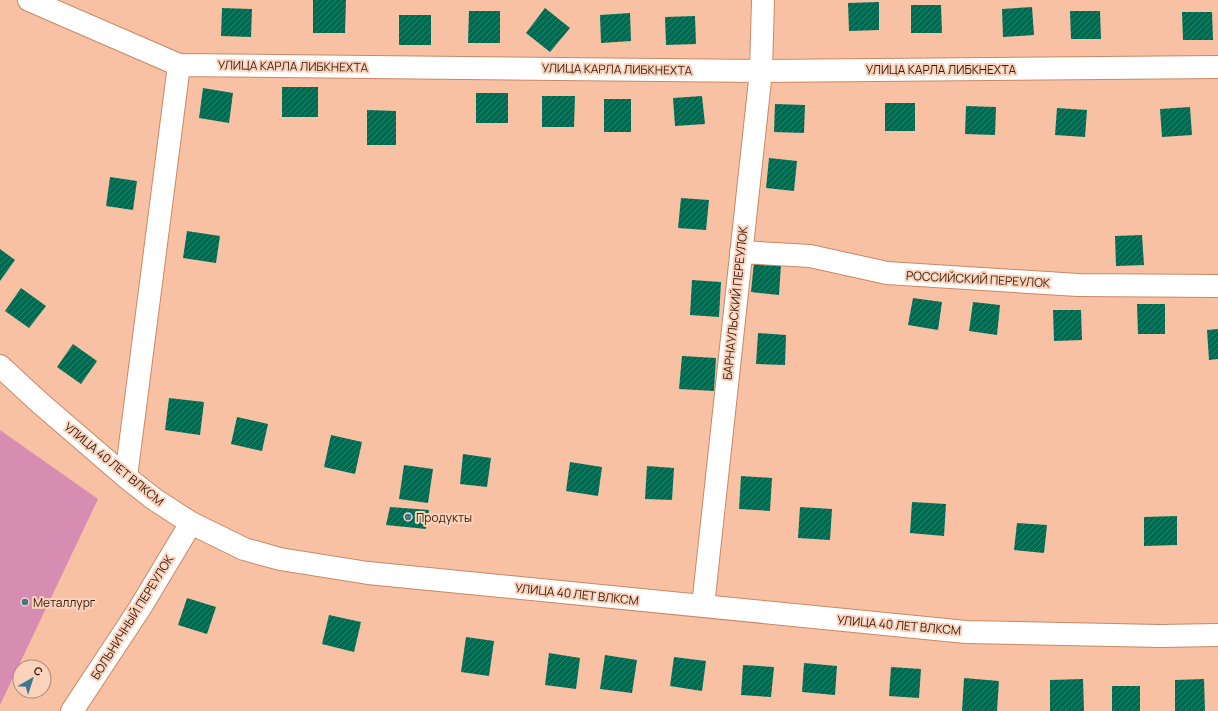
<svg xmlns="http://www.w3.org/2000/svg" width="1218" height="711" font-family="Manrope,sans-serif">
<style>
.grass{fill:#d78db1}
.building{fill:url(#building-hatch)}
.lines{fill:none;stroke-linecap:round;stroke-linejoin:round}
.minor-casing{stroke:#c88865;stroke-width:24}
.minor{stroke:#fff;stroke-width:22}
.poi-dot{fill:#3e7790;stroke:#fbd2bc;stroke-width:1.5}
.labels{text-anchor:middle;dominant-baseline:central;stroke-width:4;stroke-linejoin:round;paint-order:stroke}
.street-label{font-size:12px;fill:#371d0f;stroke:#fbd2bc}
.poi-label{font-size:12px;fill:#371d0f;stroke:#fbd2bc;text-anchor:start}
</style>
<defs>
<pattern id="building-hatch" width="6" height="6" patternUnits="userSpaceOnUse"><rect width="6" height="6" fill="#006a51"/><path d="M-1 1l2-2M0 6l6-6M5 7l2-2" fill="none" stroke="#317e6a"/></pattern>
</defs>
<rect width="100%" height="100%" fill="#f8c1a4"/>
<path class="grass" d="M0,430L98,499L0,705Z"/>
<path class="building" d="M313,0H346L345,33H313Z
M879,2V30L849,31L848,3Z
M911,5H941L942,33H911Z
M1032,7L1034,35L1003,37L1002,9Z
M222,8L252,9L251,37L221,36Z
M545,8L570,28L550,52L526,33Z
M469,11H500V43H468Z
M1070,11H1100L1101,39H1071Z
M1182,12H1212L1213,40H1183Z
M630,13L631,41L601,43L600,15Z
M399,15H431V45H399Z
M695,16L696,44L666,45L665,17Z
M282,87H318V117H282Z
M203,88L233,93L229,123L199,118Z
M476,93H508V123H476Z
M542,96H575L574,127H542Z
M702,96L705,124L675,126L673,98Z
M604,99H631V132H604Z
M885,103H915V131H885Z
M775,104L805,105L804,133L774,132Z
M966,106L996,107L995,135L965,134Z
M1190,107L1192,135L1162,137L1160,109Z
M1057,108L1087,110L1085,137L1055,135Z
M367,110L396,111V145H367Z
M769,158L797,161L794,191L766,188Z
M110,177L137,181L133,210L106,206Z
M681,198L709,200L706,230L678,228Z
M187,231L220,236L216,263L183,258Z
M1142,235L1144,265L1116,266L1115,236Z
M0,249L15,260L0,281Z
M754,262L781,265L779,295L751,292Z
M692,280L721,282L719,317L690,315Z
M21,288L46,306L29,328L5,311Z
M913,298L942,302L938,330L908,325Z
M973,302L1000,305L997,335L969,331Z
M1137,304H1165V334H1138Z
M1053,310H1081L1082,340L1054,341Z
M1218,329V359L1209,360L1207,330Z
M758,333L786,335L785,365L756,364Z
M73,344L97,361L81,384L57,367Z
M682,356L716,358L714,391L679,389Z
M169,398L204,402L200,435L165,430Z
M237,417L268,424L262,451L231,444Z
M331,435L362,442L355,474L324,467Z
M463,454L491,458L487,487L460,484Z
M570,462L602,467L598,496L566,491Z
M404,465L433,469L428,503L399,499Z
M647,466L674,468L672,500L645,499Z
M741,476L772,478L770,511L739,509Z
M912,502L946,504L944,536L910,533Z
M390,507L429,510L426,529L386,525Z
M800,507L832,509L830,540L798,538Z
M1177,516V545L1144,546V517Z
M1017,523L1047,525L1044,553L1014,550Z
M187,598L216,607L207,634L178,625Z
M329,615L361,622L354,652L322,644Z
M466,637L494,641L489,676L461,672Z
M549,653L580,658L576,689L545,685Z
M605,655L637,660L632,693L600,689Z
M674,657L706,661L702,691L670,686Z
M804,663L837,666L835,695L802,692Z
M743,665L774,667L771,697L741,695Z
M891,667L921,669L919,698L889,696Z
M964,678L999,681L997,711H962Z
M1083,679L1084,711H1050V680Z
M1204,679L1205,711H1175V680Z
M1112,686H1140V711H1112Z"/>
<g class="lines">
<g class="minor-casing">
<path id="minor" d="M29,0L179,65L761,71L1218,67
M741,252L810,256L887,273L1078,285L1218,286
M0,366L40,403L126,477L154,499L191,523L244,549L280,559L368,573L966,632L1160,636L1218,635
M126,477L179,65
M703,606L761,71L763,0
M72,711L140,608L191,523"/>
</g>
<use href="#minor" class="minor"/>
</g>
<g class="poi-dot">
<circle cx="408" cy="517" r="4"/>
<circle cx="25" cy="602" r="4"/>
</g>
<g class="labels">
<g class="street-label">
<text transform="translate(293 66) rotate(1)">УЛИЦА КАРЛА ЛИБКНЕХТА</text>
<text transform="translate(617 69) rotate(1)">УЛИЦА КАРЛА ЛИБКНЕХТА</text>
<text x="941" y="69">УЛИЦА КАРЛА ЛИБКНЕХТА</text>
<text transform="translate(978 279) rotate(3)">РОССИЙСКИЙ ПЕРЕУЛОК</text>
<text transform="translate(735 303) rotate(-84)">БАРНАУЛЬСКИЙ ПЕРЕУЛОК</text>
<text transform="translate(114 464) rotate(39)">УЛИЦА 40 ЛЕТ ВЛКСМ</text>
<text transform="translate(577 594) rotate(6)">УЛИЦА 40 ЛЕТ ВЛКСМ</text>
<text transform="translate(132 617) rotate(-58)">БОЛЬНИЧНЫЙ ПЕРЕУЛОК</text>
<text transform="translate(899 625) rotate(5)">УЛИЦА 40 ЛЕТ ВЛКСМ</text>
</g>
<g class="poi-label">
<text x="416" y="517">Продукты</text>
<text x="33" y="602">Металлург</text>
</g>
</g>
<g transform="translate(32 679) rotate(39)"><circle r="19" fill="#fbd2bc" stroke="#ad8a77"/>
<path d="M0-3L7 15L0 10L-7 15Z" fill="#3e7790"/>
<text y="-6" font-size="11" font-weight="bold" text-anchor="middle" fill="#371d0f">С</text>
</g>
</svg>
